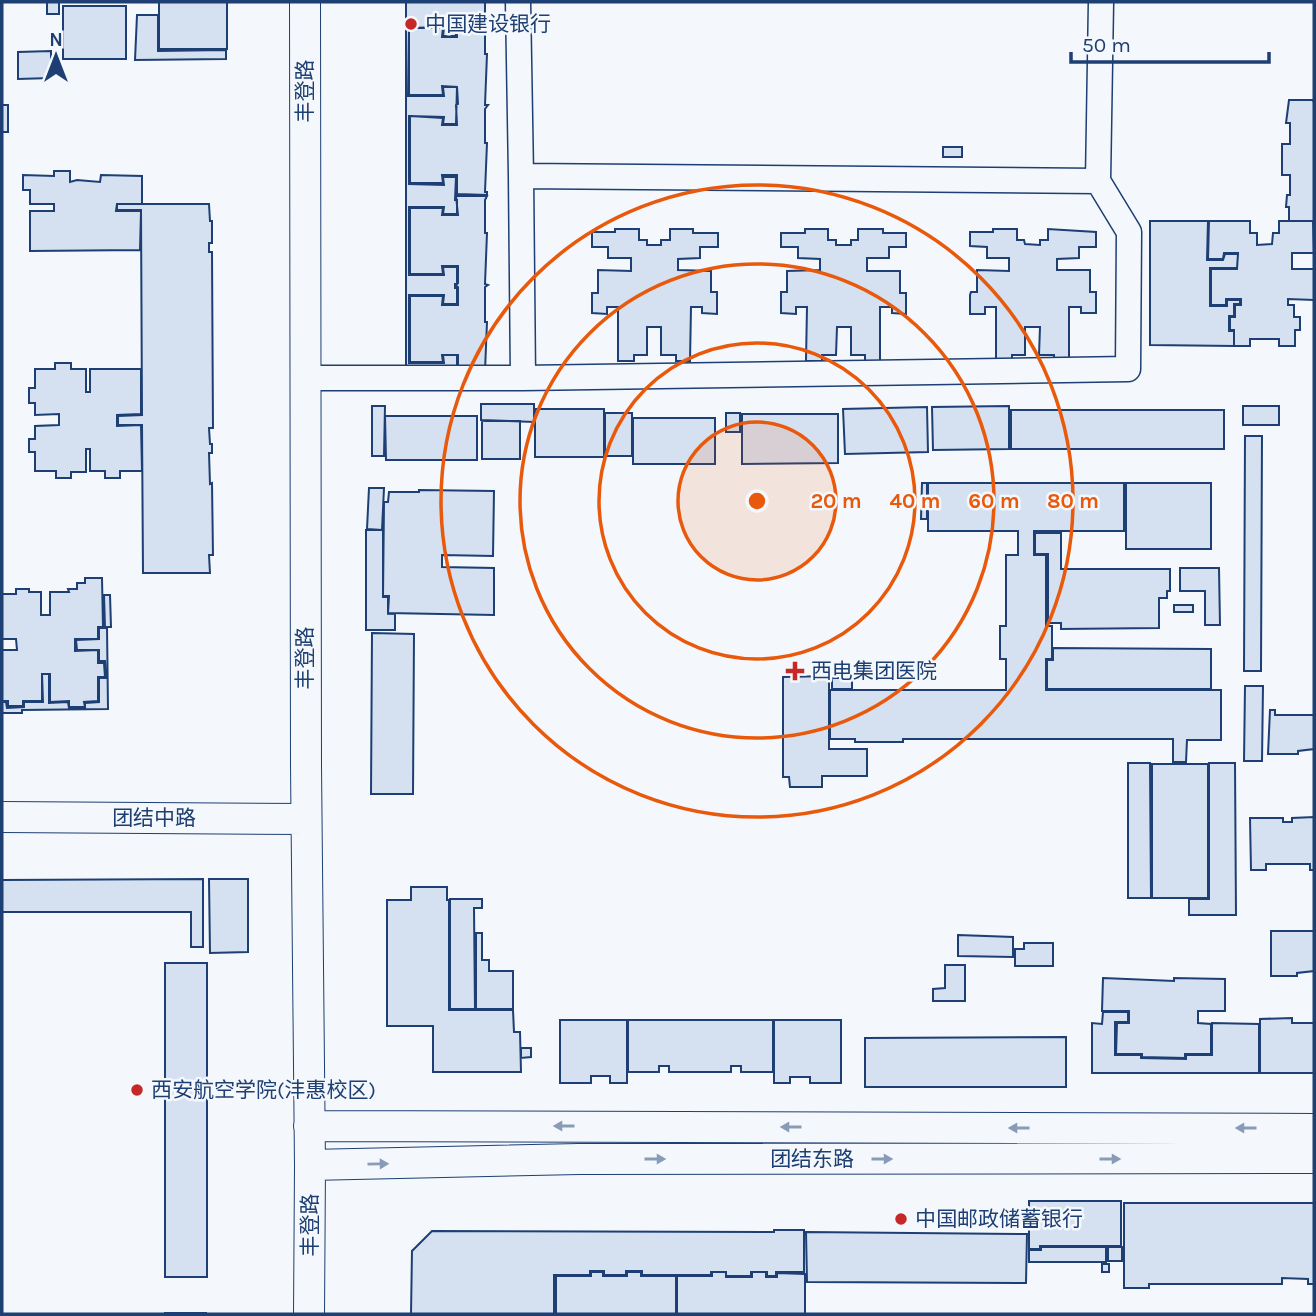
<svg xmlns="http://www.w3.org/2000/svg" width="1316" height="1316" font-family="Karla,'Noto Sans SC',sans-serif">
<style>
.building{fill:#d5e0f0;stroke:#1d3f73;stroke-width:2}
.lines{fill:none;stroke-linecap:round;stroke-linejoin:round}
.minor-casing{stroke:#1d3f73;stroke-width:27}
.tertiary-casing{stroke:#1d3f73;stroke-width:32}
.minor{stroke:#f4f7fb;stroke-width:24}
.tertiary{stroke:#f4f7fb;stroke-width:30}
.oneway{fill:#889bb7}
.ring{fill:none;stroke:#e8590c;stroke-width:3.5}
.poi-dot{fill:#c62828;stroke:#f4f7fb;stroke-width:2.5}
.labels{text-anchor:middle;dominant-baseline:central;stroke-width:5;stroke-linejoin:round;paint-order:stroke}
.poi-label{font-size:21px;fill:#1d3f73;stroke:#f4f7fb;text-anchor:start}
.street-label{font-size:21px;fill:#1d3f73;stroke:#f4f7fb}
.centre{fill:#e8590c;stroke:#f4f7fb;stroke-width:3.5}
.ring-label{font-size:21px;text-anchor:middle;font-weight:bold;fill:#e8590c;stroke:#f4f7fb;stroke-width:5;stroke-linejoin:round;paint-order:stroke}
</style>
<rect width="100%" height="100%" fill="#f4f7fb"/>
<path class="building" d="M47,2H59V14H47Z
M159,2H227V49H159Z
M406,2H485V16H455L456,36H443L444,27L409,28L408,96H444L443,87H457L456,124H443L444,117L409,116V184L444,185L443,177H456L455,200H457V214H443L444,207H409V275H444L443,267H457V284H455V288H457V304H443L444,295H409V363H444L443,355H457V370L406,374Z
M63,6H126V59H63Z
M137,15H158V51L226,50V59L135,60Z
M456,17H487L485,20V54H487L485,105H488L485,109V143H487L485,192H487V195L457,194V175H442L443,183H410V116L443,118L442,125H457L456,105L458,104L457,87L442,86L443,95H409V28H443L442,37H457Z
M51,51V78L18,79V52Z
M1289,100H1313L1314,103V221H1289V207H1286L1287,195H1290V175H1282V144H1290V123H1286Z
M2,105H8V132H2Z
M943,147H962V157H943Z
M54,171H70V182L77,180L100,182L101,175L142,176V204H117L116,211H141L140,250L30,251V211H54V204H30V190H23V175L54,176Z
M456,196H487L485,200V233H487L485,284L488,285L485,287V322H487L485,371H458V355H442L443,362H410V296H443L442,305H458V287L456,286L458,283V266H442L443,274H410V208H443L442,215H458Z
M117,204H209L210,221H212V243H209V252H212L213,428H209L210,444H212V453H209L210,484L212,483L213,555H209L210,573H143L142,425H118V416L142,415L141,210H117Z
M1150,221H1208L1207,260H1223L1225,254H1238L1237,268H1210V306H1227V300H1240V304H1234V316H1229V331H1234V346L1150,345Z
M1209,221H1250V233H1257V245L1272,244L1273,233H1279V221H1313L1314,253H1292V269H1314V300L1288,299V305H1294V317H1300V330H1295V346H1279V339H1250V346H1234V330H1230V317H1235V305H1241V299H1226V305H1211V269H1237L1238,253H1224L1223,259H1208Z
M615,229H639V240H647V245H661V240H670V229H693V233H718V247H700V258L678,259V270L711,271V292H717V314L702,313V307H691L690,361H676V355H661V327H647V355H634V361H618V307H607V314L592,313V293H598V270L631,271V258H608V247H592V232H615Z
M805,229H828V240H836V245H851V240H858V229H883V233H906V247H889V258H867V271H900V293H906V314L892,313V307H880V361H865V355H851V327H837L836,355H822V361H806L807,307H796V314L781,313V292H787V271L820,270V259L798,258V247H781V233H805Z
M993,229H1017V240H1024L1025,244L1040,245V240H1048V229L1096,232V247H1079V258L1057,259V270H1090V292H1096V313H1081V307H1069V361H1054V355H1039L1040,327H1025V355H1012V361H996V307H985V314H970V295L971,292H977V270L1009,271V258H987V247L970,246V232H993Z
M55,363H71V369H86V392H90V369H141V414L117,415V426L141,425L142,471H120V478H105V471H90V449H86V472H71V478H56V471H35V452H29V439H35V426L59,425V414L35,415V403H29V388H35V369H55Z
M481,404H534V422L481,420Z
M372,406H385L384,456H372Z
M1009,406V449L933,450L932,407Z
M1243,406H1279V425H1243Z
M927,407L928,452L845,454L843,409Z
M535,409H604V457H535Z
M1011,410H1224V449H1011Z
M605,413H632V456H605Z
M726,413H740V432H726Z
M742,414H838V463L742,464Z
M385,416H477V460H386Z
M633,418H715V464H633Z
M482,421H520V459H482Z
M1245,436H1262L1261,671H1244Z
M922,483H927V519H921Z
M928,483H1124V531H1034V555H1046V626H1052V659H1046V690H1221V740H1187L1186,762H1173V739H903V742H855V739H830V690H1006V659H1000V626H1006V555H1018V531H928Z
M1126,483H1211V549H1126Z
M369,488H384L382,530L367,529Z
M419,490L494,491L493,556L442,555V567L494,568V615L388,613L389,596H383L384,502H388L389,492H419Z
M366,530H383V597H388V614H395V630H366Z
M1035,533H1061V569H1170V591H1167V598H1159V628L1061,629V623H1048V554H1035Z
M1180,568H1219L1220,625H1205V591H1180Z
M85,578H102L103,627H98V639H75V651L98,650V663H104L105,677H98V701L84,702L85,707H69V701L50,702V674H42V701H23V706H8V701H2V650H17L16,639H2V594H16V589H29V592H41V615H50V592H69L68,589H77V583H85Z
M104,595H110L111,627H107L108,709L22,710V713H2V702H6L7,708L24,707V702H43L42,674H49V703L68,702L69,708H85V703L99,702V678H106L105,661H99V650H77L76,640L99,639V628H105Z
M1174,605H1193V612H1174Z
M372,633L414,634L413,794H371Z
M1053,648L1211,649V689H1047V660H1053Z
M829,676V749H867V776H822V787H790L789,777H783V677Z
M832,678H852V689H832Z
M1245,686H1263L1262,761H1244Z
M1270,710H1275V715H1314V749L1298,751V754H1268Z
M1128,763H1150L1151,898H1128Z
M1209,763H1235L1236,915H1189V899H1209Z
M1152,764H1208V898H1152Z
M1314,817V870H1310V864H1266V870H1251L1250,818H1283V822H1292V818Z
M203,879V947H191V912H2V880Z
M209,879H248V952L210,953Z
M411,887H447V900H449V1010H513L514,1032H520L521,1072H433V1026H387V900H411Z
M450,899H482V908H474L475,1009H450Z
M1271,931H1314V971L1297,973V976H1271Z
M476,933H482V960H489V971H513V1009H476Z
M958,935L1013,937V957L958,956Z
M1024,943H1053V966H1015V949H1024Z
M165,963H207V1277H165Z
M945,965H965V1001H933V989L945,988Z
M1103,978L1174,981V978L1225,979V1011H1198V1023L1211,1024V1054H1185V1058L1142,1057V1054H1116L1117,1023H1129V1011H1102Z
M1103,1012H1128V1022H1115V1055H1141V1058L1186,1059V1055H1212V1023L1259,1024V1073H1092V1023L1102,1024Z
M1292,1018V1023H1314V1073H1260V1019Z
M560,1020H627V1083H610V1076H591V1083H560Z
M628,1020H773V1072H741V1066H731V1072H669V1066H659V1072H628Z
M774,1020H841V1083H810V1077H790V1083H774Z
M1066,1037V1087H865V1038Z
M521,1048H531V1057L521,1058Z
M1029,1201H1121V1246H1040V1249H1029Z
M1124,1203H1314V1284H1308V1279L1282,1278V1284H1149V1288H1124Z
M774,1230H804V1272H776V1276H767V1272H751V1276H726V1272H711V1275H642V1271H626V1275H604V1271H590V1275H554V1314H411L412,1251L432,1231L774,1232Z
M806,1232L1027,1234L1026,1283L807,1282Z
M1041,1247H1106V1262H1029V1250H1041Z
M1108,1247H1122V1261H1108Z
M1102,1264H1109V1272H1102Z
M591,1272H603V1276H627V1272H641V1276H676V1314H556V1276H591Z
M712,1272H726V1277H752V1272H766V1277H777V1273L805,1274V1314H677V1276H712Z
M165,1313H206V1314H165Z"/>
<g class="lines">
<g class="minor-casing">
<path id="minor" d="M518,2L521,176L1098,181
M521,176L523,378
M305,378H523L1128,369L1129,232L1098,181L1101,2"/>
</g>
<g class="tertiary-casing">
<path id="tertiary" d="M305,2L306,766L310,1165L309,1314
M2,817L306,819
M309,1126L1314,1129
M310,1165L579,1159L1314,1158"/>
</g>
<use href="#minor" class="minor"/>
<use href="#tertiary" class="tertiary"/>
</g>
<defs><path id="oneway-solid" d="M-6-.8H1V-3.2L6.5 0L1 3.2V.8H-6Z" transform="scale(1.75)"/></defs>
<g class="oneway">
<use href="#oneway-solid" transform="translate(564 1126) rotate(-180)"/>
<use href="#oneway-solid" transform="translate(791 1127) rotate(-180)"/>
<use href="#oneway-solid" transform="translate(1019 1128) rotate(-180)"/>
<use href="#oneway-solid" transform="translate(1246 1128) rotate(-180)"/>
<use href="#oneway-solid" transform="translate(655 1159)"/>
<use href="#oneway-solid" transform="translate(882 1159)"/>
<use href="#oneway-solid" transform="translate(1110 1159)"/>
<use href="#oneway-solid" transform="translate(378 1164) rotate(-1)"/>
</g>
<circle cx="757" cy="501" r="79" fill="#e8590c" fill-opacity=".12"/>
<g class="ring">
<circle cx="757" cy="501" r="79"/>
<circle cx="757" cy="501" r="158"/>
<circle cx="757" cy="501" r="237"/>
<circle cx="757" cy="501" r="316"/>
</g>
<g class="poi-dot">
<circle cx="411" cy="24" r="7"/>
<path d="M791.5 660.5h7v7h7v7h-7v7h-7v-7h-7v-7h7z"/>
<circle cx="137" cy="1090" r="7"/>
<circle cx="901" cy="1219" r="7"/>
</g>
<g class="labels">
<g class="poi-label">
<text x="425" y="24">中国建设银行</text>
<text x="811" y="671">西电集团医院</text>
<text x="151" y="1090">西安航空学院(沣惠校区)</text>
<text x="915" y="1219">中国邮政储蓄银行</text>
</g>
<g class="street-label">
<text transform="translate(305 91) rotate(-90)">丰登路</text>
<text transform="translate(305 658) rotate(-90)">丰登路</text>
<text x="154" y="818">团结中路</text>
<text x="812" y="1159">团结东路</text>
<text transform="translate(310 1225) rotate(-90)">丰登路</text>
</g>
</g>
<circle cx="757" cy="501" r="10" class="centre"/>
<g class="ring-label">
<text x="836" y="508">20 m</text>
<text x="915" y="508">40 m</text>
<text x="994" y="508">60 m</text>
<text x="1073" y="508">80 m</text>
</g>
<rect width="1316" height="1316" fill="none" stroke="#1d3f73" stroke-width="7"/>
<g transform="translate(56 56)" stroke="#f4f7fb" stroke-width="5" paint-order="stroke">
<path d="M0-5L12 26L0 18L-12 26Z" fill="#1d3f73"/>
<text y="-10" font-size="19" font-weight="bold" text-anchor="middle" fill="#1d3f73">N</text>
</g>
<path d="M1071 52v10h198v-10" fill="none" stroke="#1d3f73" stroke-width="3.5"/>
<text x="1082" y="52" font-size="21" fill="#1d3f73" stroke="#f4f7fb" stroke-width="5" paint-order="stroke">50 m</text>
</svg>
